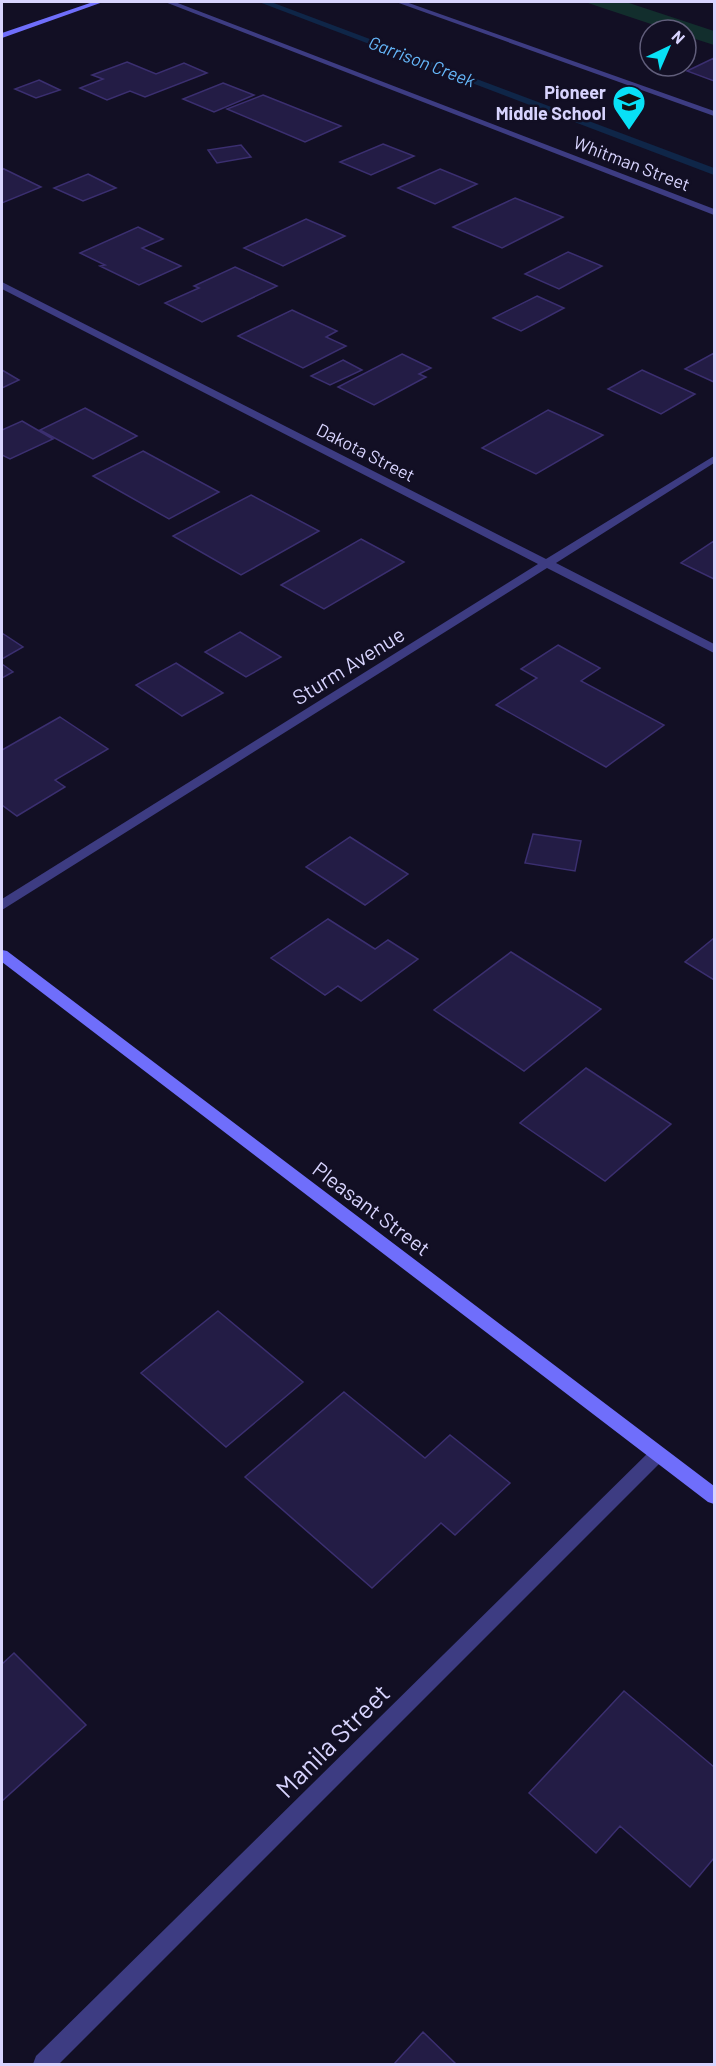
<svg xmlns="http://www.w3.org/2000/svg" width="716" height="2066" font-family="Barlow,sans-serif">
<style>
.green{fill:#122e2d}
.lines{fill:none;stroke-linecap:round;stroke-linejoin:round}
.stream{fill:#0f2648;fill-rule:evenodd}
.building{fill:#231c45;stroke:#3b2f70;stroke-width:1.5}
.lane{fill:#3d3c82;fill-rule:evenodd}
.street{fill:#3d3c82;fill-rule:evenodd}
.secondary{fill:#6f6efb;fill-rule:evenodd}
.labels{text-anchor:middle;dominant-baseline:central;stroke-width:5;stroke-linejoin:round;paint-order:stroke}
.far-water-label{font-size:18px;font-style:italic;fill:#65b7fa;stroke:#120f24}
.far-poi-label{font-size:18px;font-weight:bold;fill:#d8d4fe;stroke:#120f24;text-anchor:end}
.far-street-label{font-size:18px;fill:#d8d4fe;stroke:#120f24}
.street-label{font-size:21px;fill:#d8d4fe;stroke:#120f24}
.near-street-label{font-size:26px;fill:#d8d4fe;stroke:#120f24}
</style>
<rect width="100%" height="100%" fill="#120f24"/>
<path class="green" d="M585,2H626L714,31V45L686,36V30H669Z"/>
<g class="lines">
<path class="stream" d="M259,2H271L714,168V175Z"/>
</g>
<path class="building" d="M714,58V81L687,71Z
M127,62L156,74L184,63L207,73L145,97L130,91L107,100L80,88L103,79L92,75Z
M39,80L60,90L36,98L15,89Z
M223,83L254,95L214,112L183,99Z
M263,95L341,126L305,142L227,109Z
M383,144L414,156L371,175L340,162Z
M241,145L251,157L217,163L208,150Z
M2,168L41,187L2,203Z
M440,169L477,184L435,204L398,188Z
M88,174L116,188L83,201L54,188Z
M515,198L563,217L502,248L453,227Z
M306,219L345,236L283,266L244,248Z
M138,227L163,239L142,248L181,266L139,285L100,266L105,265L80,253Z
M568,252L602,266L559,289L525,274Z
M235,267L277,286L202,322L165,303L199,288L194,286Z
M537,296L564,308L521,331L493,318Z
M292,310L337,331L326,337L346,346L303,368L238,336Z
M714,353V382L685,369Z
M402,354L431,368L419,374L426,377L374,405L338,387Z
M343,360L362,370L330,385L311,376Z
M2,370L19,380L2,388Z
M642,370L695,394L661,414L608,389Z
M85,408L137,436L93,459L40,430Z
M548,410L603,435L536,474L482,448Z
M22,421L53,439L10,459L2,455V430Z
M143,451L219,492L169,519L93,476Z
M251,495L319,531L241,575L173,536Z
M361,539L404,562L324,609L281,585Z
M714,541V579L681,563Z
M240,632L281,657L246,677L205,652Z
M2,633L23,647L2,659Z
M558,645L600,668L581,681L664,725L606,767L496,705L537,678L521,669Z
M176,663L223,693L182,716L136,685Z
M2,664L13,672L2,678Z
M60,717L108,749L55,780L65,787L17,816L2,805V750Z
M533,834L581,841L575,871L525,863Z
M350,837L408,874L365,905L306,867Z
M328,919L375,949L388,940L418,959L361,1001L338,986L325,995L271,958Z
M714,938V980L685,962Z
M511,952L601,1009L524,1071L434,1010Z
M586,1068L671,1124L605,1181L520,1123Z
M218,1311L303,1382L226,1447L141,1373Z
M344,1392L425,1458L450,1435L510,1483L455,1535L441,1523L372,1588L245,1477Z
M14,1653L86,1725L2,1801V1664Z
M624,1691L714,1767V1858L690,1887L620,1826L596,1853L529,1793Z
M423,2032L456,2064H394Z"/>
<g class="lines">
<path class="lane" d="M396,2H406L714,111V116Z"/>
<path class="street" d="M165,2H175L714,209V215Z
M2,282L546,559L714,456V463L556,563L714,644V653L547,568L2,910V899L538,564L2,289Z
M658,1446L664,1449L667,1454L664,1459L59,2064H33L36,2056L652,1449Z"/>
<path class="secondary" d="M93,2H103L2,38V33Z
M2,950L7,951L714,1486V1504L708,1502L2,962Z"/>
</g>
<defs>
<g id="school-pin" transform="scale(1.725)"><path d="M0 17L-7.5 6A9.5 9.5 0 1 1 7.5 6Z" fill="#08e1f6" stroke="#120f24"/><path d="M0-5L7-2L0 1L-7-2ZM-4 1L0 2.5L4 1V4Q0 6-4 4Z" fill="#111"/></g>
</defs>
<g fill-rule="evenodd">
<use href="#school-pin" x="629" y="102"/>
</g>
<g class="labels">
<g class="far-water-label">
<text transform="translate(422 61) rotate(21)">Garrison Creek</text>
</g>
<g class="far-poi-label">
<text x="606" y="92">Pioneer<tspan x="606" dy="21">Middle School</tspan></text>
</g>
<g class="far-street-label">
<text transform="translate(632 163) rotate(21)">Whitman Street</text>
<text transform="translate(366 452) rotate(27)">Dakota Street</text>
</g>
<g class="street-label">
<text transform="translate(348 665) rotate(-32)">Sturm Avenue</text>
<text transform="translate(372 1208) rotate(37)">Pleasant Street</text>
</g>
<g class="near-street-label">
<text transform="translate(332 1740) rotate(-45)">Manila Street</text>
</g>
</g>
<rect width="716" height="2066" fill="none" stroke="#d8d4fe" stroke-width="6"/>
<g transform="translate(668 48) rotate(44)"><circle r="28" fill="#120f24" stroke="#615e7b" stroke-width="1.5"/>
<path d="M0-4.5L10 22L0 15L-10 22Z" fill="#08e1f6"/>
<text y="-9" font-size="16" font-weight="bold" text-anchor="middle" fill="#d8d4fe">N</text>
</g>
</svg>
